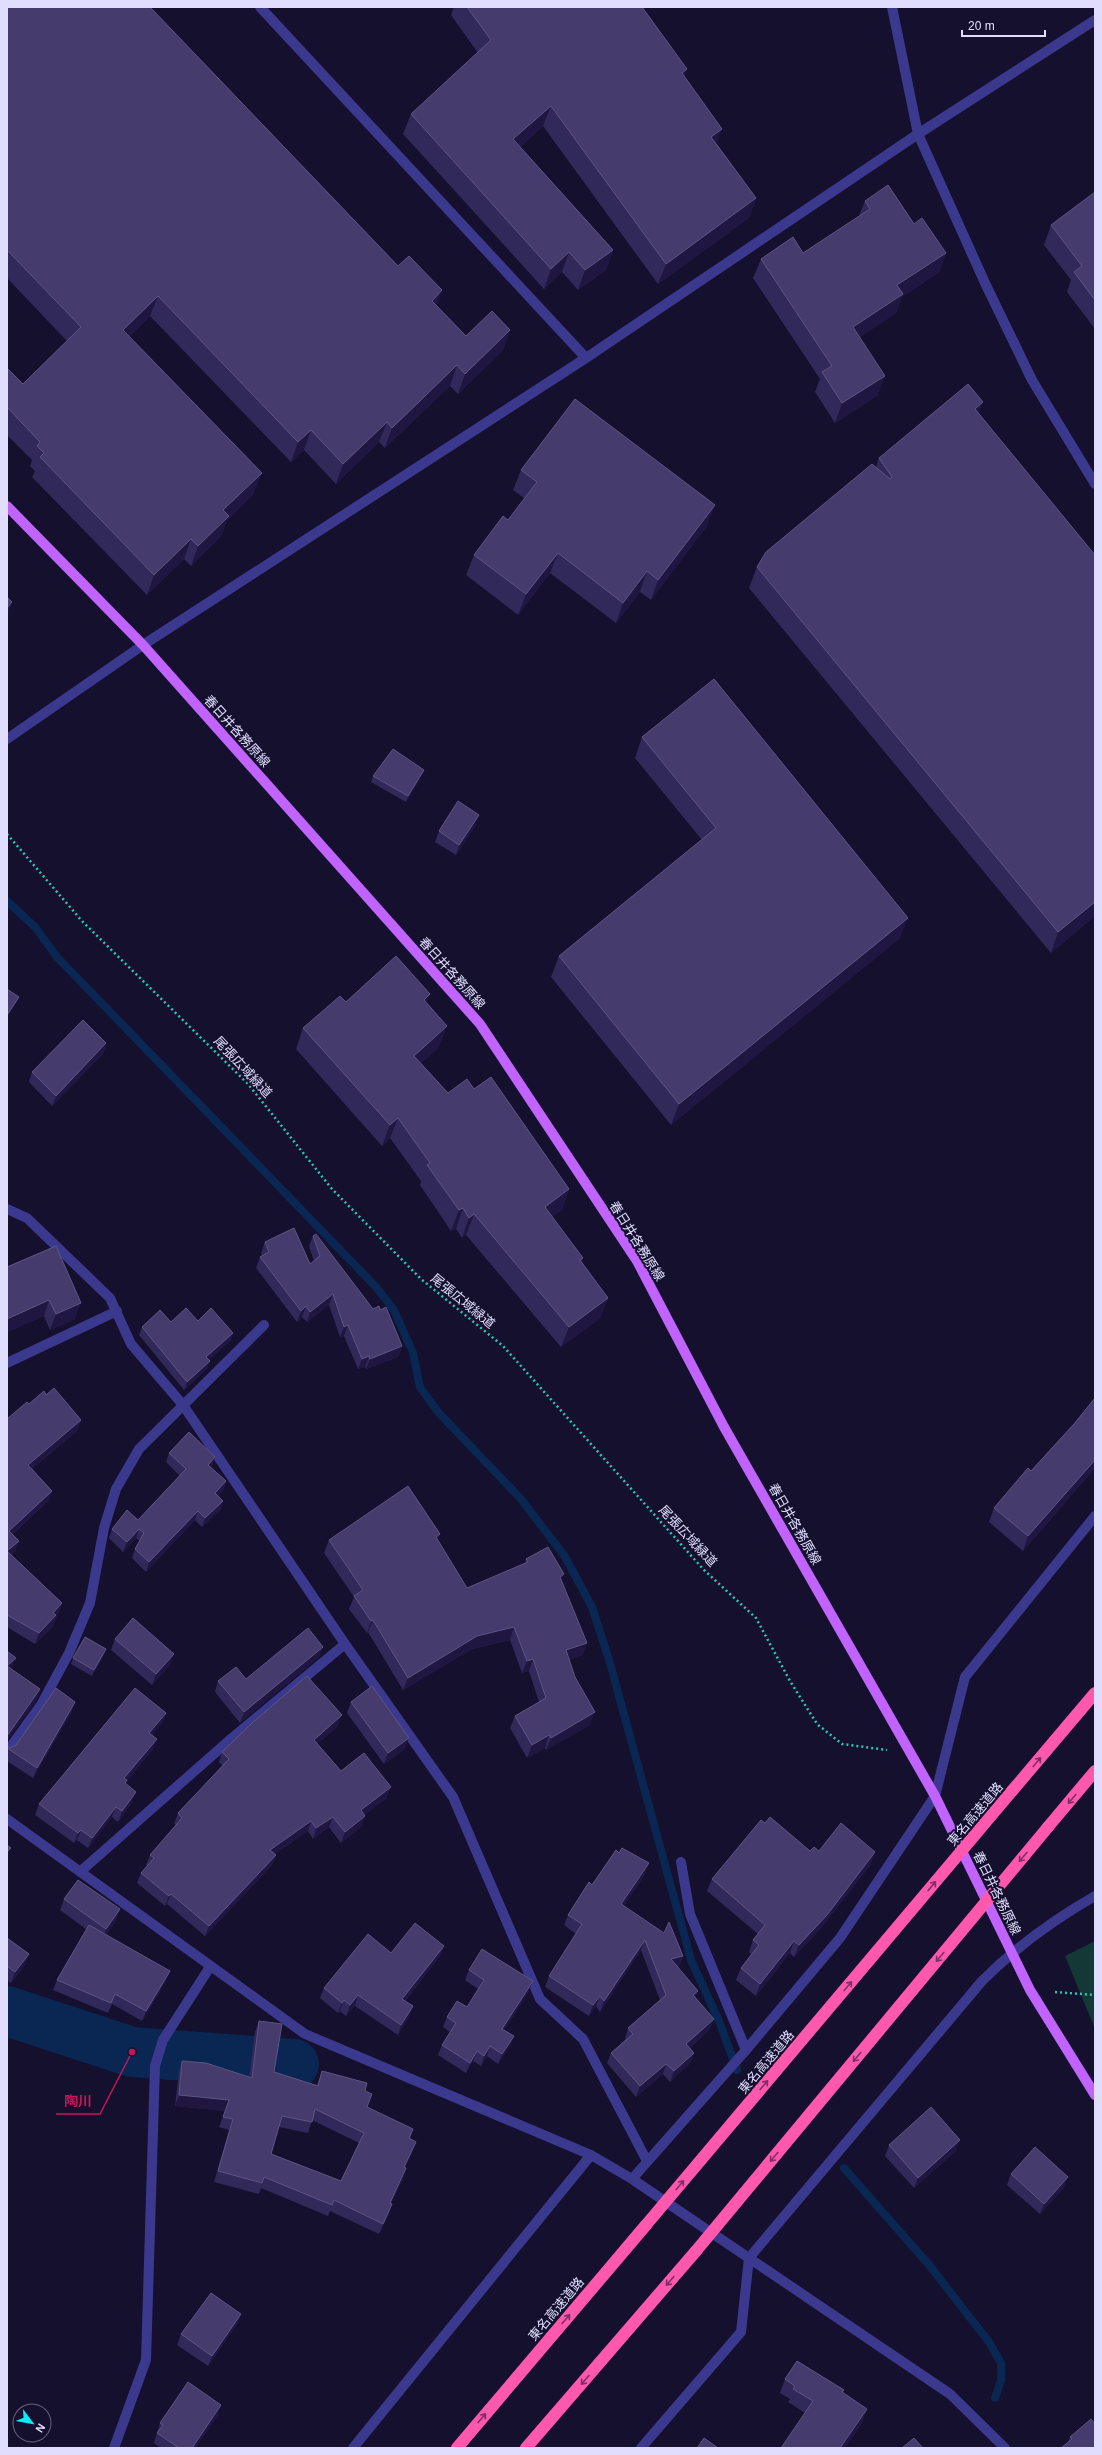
<svg xmlns="http://www.w3.org/2000/svg" width="1102" height="2455" font-family="Helvetica,'Noto Sans JP',sans-serif">
<style>
.green{fill:#133835}
.lines{fill:none;stroke-linecap:round;stroke-linejoin:round}
.stream{stroke:#0a2652;stroke-width:8}
.river{stroke:#0a2652;stroke-width:50}
.path{stroke:#2bc5b8;stroke-width:2.5;stroke-dasharray:2 3;stroke-linecap:butt}
.minor{stroke:#3b398e;stroke-width:10}
.major{stroke:#c164ff;stroke-width:10}
.highway{stroke:#ff58ac;stroke-width:12}
.highway-bridge{stroke:#ff58ac;stroke-width:12}
.wall{fill:#32295b;fill-rule:evenodd}
.shaded-wall{fill:#1f1741}
.building{fill:#453c6d;stroke:#5d5584;fill-rule:evenodd}
.oneway{stroke:#7e3066}
.labels{text-anchor:middle;dominant-baseline:central;stroke-width:4;stroke-linejoin:round;paint-order:stroke}
.street-label{font-size:13px;fill:#e0ddff;stroke:#15102d}
.leader{fill:none;stroke:#c2185b;stroke-width:1.5}
.callout-dot{fill:#c2185b;stroke:#15102d;stroke-width:1.5}
.callout-label{font-size:14px;text-anchor:middle;font-weight:bold;fill:#c2185b;stroke:#15102d;stroke-width:4;stroke-linejoin:round;paint-order:stroke}
</style>
<rect width="100%" height="100%" fill="#15102d"/>
<path class="green" d="M1095,1941V2029L1065,1956Z"/>
<g class="lines">
<path class="stream" d="M7,901L36,928L57,957L376,1287L394,1310L413,1353L420,1387L439,1413L520,1498L564,1555L592,1607L610,1663L691,1960L719,2021L737,2070
M844,2168L929,2265L989,2342L1001,2363V2381L995,2398"/>
<path class="river" d="M7,2011L132,2052L294,2064"/>
<path class="path" d="M7,834L82,921L248,1084L332,1189L421,1279L503,1346L704,1570L756,1618L790,1681L817,1724L842,1744L887,1750
M1055,1992L1095,1995"/>
<path class="minor" d="M260,7L586,358
M892,7L918,134L985,283L1032,380L1095,484
M7,739L143,645L586,358L918,134L1095,20
M7,1209L27,1218L110,1298L131,1344L183,1405L345,1644L453,1797L540,1999L583,2039L647,2161
M7,1363L117,1311
M7,1752L41,1705L69,1653L90,1603L104,1528L116,1489L139,1449L264,1325
M7,1819L305,2034L591,2155L632,2179L950,2394L1005,2448
M681,1862L690,1914L746,2050
M81,1871L232,1738L345,1644
M632,2179L746,2050L840,1938L935,1796L965,1677L1095,1516
M114,2448L146,2360L155,2066L163,2040L210,1967
M353,2448L591,2155
M641,2448L741,2332L749,2258L982,1981C1016,1947 1053,1920 1095,1896"/>
<path class="major" d="M7,506L143,645L480,1024L637,1261L724,1427L935,1796L1030,1990L1095,2095"/>
<path class="highway" d="M1012,1791L1095,1693
M1048,1827L1095,1771
M457,2448L646,2225
M526,2448L696,2251"/>
<path class="highway-bridge" d="M646,2225L1012,1791
M696,2251L1048,1827"/>
</g>
<path class="wall" d="M7,7L398,266L442,290L436,306L466,336L510,330L503,350L458,394L450,386L385,448L379,442L336,484L304,450L291,462L150,316L129,337L254,493L227,520L221,536L191,566L184,559L147,595L32,477L35,471L30,466L32,460L7,435V368L23,384L67,341L7,278Z
M454,7H642L684,77L717,144L756,198L749,218L658,284L543,126L520,147L613,250L606,270L578,290L562,272L544,289L403,134L411,114L478,53L451,15Z
M1095,192V329L1067,292L1071,280L1044,245L1051,225Z
M865,201L914,224L946,253L939,272L902,297L896,313L860,337L878,395L835,423L815,392L820,379L753,278L761,259L803,253L859,216Z
M979,413L1095,916L1051,953L749,588L757,567L876,467L879,458Z
M521,470L707,526L651,600L640,592L616,623L550,573L518,615L466,575L474,555L508,520L524,498L513,490Z
M642,737L900,938L671,1125L551,977L559,956L702,840L635,758Z
M424,770L422,775L406,802L371,782L373,776Z
M475,826L456,855L435,842L439,831Z
M346,1002L427,1004L439,1047L421,1063L448,1093L474,1089L569,1189L562,1210L552,1217L583,1258L581,1262L608,1298L600,1318L561,1347L466,1235L462,1238L456,1229L451,1231L420,1185L421,1181L390,1138L382,1146L296,1049L303,1028Z
M106,1043L103,1054L52,1106L29,1082L32,1072Z
M313,1236L402,1346L398,1357L366,1369L365,1367L358,1369L344,1336L340,1337L329,1305L307,1322L302,1317L297,1322L256,1268L260,1257L262,1256L261,1253L265,1242L310,1264L314,1261L309,1246Z
M7,1267L75,1319L50,1330L44,1316L7,1332Z
M198,1321L233,1333L230,1341L209,1360L207,1369L184,1390L139,1335L142,1327L171,1322Z
M46,1395L81,1420L77,1431L32,1469L52,1491L48,1501L13,1534L19,1541L15,1551L11,1555L62,1603L53,1626L35,1644L7,1627V1419L29,1404Z
M1095,1398V1468L1023,1551L989,1522L994,1508L1031,1471L1074,1424Z
M169,1453L215,1457L211,1467L226,1481L223,1491L218,1495L223,1501L220,1510L202,1527L195,1520L146,1572L132,1558L135,1549L140,1541L136,1538L123,1552L109,1538L112,1529L138,1520L180,1476L166,1462Z
M329,1540L438,1541L467,1588L525,1564L526,1559L562,1581L583,1655L569,1660L590,1725L546,1750L545,1748L527,1758L510,1728L515,1716L539,1702L529,1671L522,1673L510,1640L472,1649L403,1690L368,1632L367,1633L349,1609L354,1597L324,1553Z
M115,1639L170,1665L152,1685L111,1650Z
M323,1647L319,1657L240,1723L215,1692L218,1681L246,1679Z
M106,1649L104,1655L92,1676L71,1664L73,1658Z
M75,1702L71,1713L33,1778L7,1761V1746L10,1748L16,1745Z
M351,1702L405,1749L384,1764L347,1713Z
M166,1713L162,1723L152,1735L153,1749L126,1782L125,1784L132,1802L118,1822L112,1817L88,1848L77,1840L74,1843L35,1815L39,1804Z
M338,1726L317,1744L341,1771L387,1798L364,1815L362,1826L341,1843L329,1827L313,1839L308,1831L275,1854L276,1855L272,1865L205,1936L167,1904L165,1906L137,1883L141,1873L148,1866L146,1865L150,1855L176,1825L174,1824L178,1813L223,1766L219,1762L222,1752Z
M765,1823L810,1851H819L871,1864L822,1927L794,1957L790,1953L756,1996L736,1980L741,1968L751,1954L749,1952L753,1940L758,1934L707,1891L712,1879Z
M645,1874L624,1906L683,1956L679,1966L677,1967L695,1997L714,2019L710,2029L690,2048L694,2053L690,2063L670,2082L663,2074L636,2097L607,2063L611,2053L625,2040V2039L628,2028L660,2000L641,1950L600,2012L596,2006L589,2016L545,1987L549,1976L576,1934L564,1925L568,1915L592,1885Z
M64,1899L120,1909L116,1920L106,1935L166,1981L142,2021L112,2004L108,2013L53,1990L57,1980L86,1929L60,1910Z
M7,1938L25,1965L11,1983L7,1980Z
M444,1946L440,1956L405,2001L413,2006L409,2017L398,2035L355,2006L346,2016L340,2011L338,2013L320,1998L324,1988L391,1953Z
M469,1970L529,1991L504,2030L514,2036L510,2046L498,2064L487,2056L481,2066L473,2061L466,2073L438,2055L442,2045L450,2032L443,2027L447,2017L467,2007L478,1989L465,1980Z
M259,2021L274,2072L317,2085L322,2071L365,2091L367,2107L413,2129L410,2139L412,2153L405,2167L406,2168L403,2179L391,2203L392,2204L389,2214L379,2234L330,2211L328,2216L261,2188L259,2194L214,2182L229,2130L219,2127L225,2111L175,2106L179,2071L182,2061L249,2077L255,2032ZM312,2120L359,2143L341,2181L271,2154L279,2127L308,2133Z
M889,2145L956,2151L914,2188L885,2156Z
M1011,2174L1064,2188L1040,2214L1007,2185Z
M241,2314L237,2324L208,2366L177,2345L181,2334Z
M785,2379L844,2390L843,2393L867,2409L862,2423L845,2448H781L805,2413L788,2402L790,2399L780,2393Z
M218,2415L195,2448H161L154,2443L160,2423Z
M1095,2424L1068,2442L1070,2437Z"/>
<path class="shaded-wall" d="M687,69L680,89L682,73Z
M551,106L543,126L506,159L513,139Z
M722,129L715,149L711,137Z
M756,198L749,218L658,284L666,264Z
M613,250L606,270L578,290L585,270Z
M569,252L562,272L544,289L551,269Z
M946,253L939,272L902,297L896,313L846,347L853,327L897,285Z
M442,290L435,311L432,301Z
M158,296L150,316L115,350L123,330Z
M510,330L503,350L458,394L465,374Z
M457,365L450,386L385,448L392,428Z
M885,376L878,395L835,423L842,403Z
M983,402L975,422V409Z
M387,422L379,442L336,484L343,464Z
M311,430L304,450L291,462L298,442Z
M262,473L254,493L227,520L221,536L191,566L198,546L223,510Z
M715,505L707,526L651,600L658,580Z
M191,539L184,559L147,595L154,575Z
M558,553L550,573L518,615L526,594Z
M647,571L640,592L616,623L623,603Z
M12,602L7,617V608Z
M424,770L422,775L406,802L408,796Z
M479,815L475,826L456,855L459,845Z
M1095,902V916L1051,953L1058,932Z
M908,918L900,938L671,1125L679,1104Z
M430,994L423,1015L424,1000Z
M19,997L17,1002L7,1018V1015Z
M447,1026L439,1047L407,1076L414,1056Z
M106,1043L103,1054L52,1106L56,1096Z
M398,1118L390,1138L382,1146L390,1125Z
M569,1189L562,1210L538,1228L545,1207Z
M463,1208L456,1229L451,1231L459,1210Z
M474,1214L466,1235L462,1238L469,1218Z
M333,1294L329,1305L307,1322L310,1312Z
M608,1298L600,1318L561,1347L569,1327Z
M49,1300L44,1316L7,1332V1319Z
M81,1303L75,1319L50,1330L56,1314Z
M306,1306L302,1317L297,1322L301,1311Z
M348,1325L344,1336L340,1337L344,1327Z
M233,1333L230,1341L203,1365L206,1357Z
M402,1346L398,1357L366,1369L370,1359Z
M369,1356L365,1367L358,1369L362,1359Z
M210,1361L207,1369L184,1390L187,1382Z
M81,1420L77,1431L25,1475L28,1465Z
M215,1457L212,1467L205,1474L208,1465Z
M1095,1460V1468L1023,1551L1028,1536Z
M226,1481L223,1491L212,1502L215,1493Z
M52,1491L48,1501L7,1539L9,1531Z
M223,1501L220,1510L202,1527L205,1518Z
M198,1511L195,1520L146,1572L149,1562Z
M139,1529L136,1538L123,1552L127,1542Z
M440,1534L436,1547V1537Z
M19,1541L15,1551L7,1558V1551Z
M564,1574L559,1587L560,1577Z
M62,1603L53,1626L35,1644L39,1633L53,1613Z
M373,1620L368,1632L367,1633L371,1621Z
M514,1627L510,1640L472,1649L403,1690L408,1678L477,1636Z
M587,1643L583,1655L562,1663L566,1650Z
M323,1647L319,1657L240,1723L244,1712Z
M106,1649L104,1655L92,1676L94,1670Z
M174,1654L170,1665L152,1685L156,1674Z
M16,1658L12,1668L7,1673V1666Z
M533,1659L529,1671L522,1673L527,1661Z
M40,1689L37,1700L7,1741V1736Z
M75,1702L71,1713L33,1778L37,1768Z
M595,1712L590,1725L546,1750L551,1738Z
M166,1713L162,1723L146,1743L149,1733Z
M342,1715L338,1726L310,1750L314,1740Z
M549,1735L545,1748L527,1758L532,1745Z
M409,1738L405,1749L384,1764L388,1753Z
M157,1739L153,1749L126,1782L123,1791L124,1778Z
M391,1787L387,1798L357,1821L361,1810Z
M136,1792L132,1802L118,1822L122,1811Z
M116,1807L112,1817L88,1848L92,1838Z
M365,1816L362,1826L341,1843L345,1832Z
M333,1817L329,1827L313,1839L316,1828Z
M311,1821L308,1831L267,1860L270,1850Z
M81,1830L77,1840L74,1843L78,1833Z
M11,1848L7,1857V1858V1852Z
M875,1852L871,1864L822,1927L794,1957L799,1945Z
M276,1855L272,1865L205,1936L209,1926Z
M649,1863L645,1874L618,1915L621,1904Z
M171,1894L167,1904L165,1906L169,1896Z
M120,1909L116,1920L102,1940L106,1929Z
M645,1940L641,1950L600,2012L604,2001Z
M794,1941L790,1953L756,1996L760,1984Z
M444,1946L440,1956L398,2009L402,1999Z
M29,1954L25,1965L11,1983L15,1972Z
M683,1956L679,1966L667,1969L671,1959Z
M170,1971L166,1981L142,2021L146,2011Z
M533,1981L529,1991L498,2039L502,2029Z
M698,1991L694,2001L693,1995Z
M358,1995L355,2006L346,2016L350,2005Z
M600,1996L596,2006L589,2016L593,2005Z
M344,2000L340,2011L338,2013L342,2003Z
M413,2006L409,2017L398,2035L401,2025Z
M714,2019L710,2029L682,2055L686,2044Z
M514,2036L510,2046L498,2064L502,2054Z
M490,2046L487,2056L481,2066L484,2056Z
M477,2051L473,2061L466,2073L470,2063Z
M694,2053L690,2063L670,2082L674,2071Z
M666,2064L663,2074L636,2097L640,2086Z
M179,2095L229,2100L225,2111L175,2106Z
M960,2140L956,2151L914,2188L918,2178Z
M416,2142L412,2153L400,2178L404,2167Z
M406,2168L403,2179L386,2213L390,2203Z
M1068,2177L1064,2188L1040,2214L1044,2204Z
M392,2204L389,2214L379,2234L383,2224Z
M241,2314L237,2324L208,2366L212,2356Z
M221,2405L218,2415L195,2448H192Z
M867,2409L862,2423L845,2448H840Z"/>
<path class="building" d="M7,7H150L398,266L409,256L442,290L432,301L466,336L492,311L510,330L465,374L457,365L392,428L387,422L343,464L311,430L298,442L158,296L123,330L262,473L223,510L229,516L198,546L191,539L154,575L40,457L44,453L37,446L40,442L7,407V368L23,384L81,327L7,250Z
M467,7H642L687,69L682,73L722,129L711,137L756,198L666,264L551,106L513,139L613,250L585,270L569,252L551,269L411,114L491,40Z
M888,185L914,224L922,218L946,253L897,285L903,294L853,327L885,376L842,403L822,372L832,366L761,259L793,237L803,253L870,209L865,201Z
M1095,192V300L1074,272L1082,266L1051,225Z
M968,384L983,402L975,409L1095,555V902L1058,932L757,567L766,552L872,464L890,479L892,477L879,458Z
M575,399L715,505L658,580L647,571L623,603L558,553L526,594L474,555L503,516L508,520L537,482L521,470Z
M7,597L12,602L7,608Z
M714,679L908,918L679,1104L559,956L716,828L642,737Z
M393,749L424,770L408,796L373,776Z
M458,801L479,815L459,845L439,831Z
M396,956L430,994L424,1000L447,1026L414,1056L448,1093L467,1079L474,1089L491,1077L569,1189L545,1207L583,1258L580,1260L608,1298L569,1327L474,1214L469,1218L463,1208L459,1210L427,1165L430,1163L398,1118L390,1125L303,1028L340,996L346,1002Z
M7,989L19,997L7,1015Z
M83,1020L106,1043L56,1096L32,1072Z
M294,1228L310,1264L320,1256L313,1236L316,1234L373,1309L379,1306L380,1310L386,1307L402,1346L370,1359L369,1356L362,1359L348,1325L344,1327L333,1294L310,1312L306,1306L301,1311L260,1257L269,1252L265,1242Z
M56,1246L81,1303L56,1314L49,1300L7,1319V1267Z
M186,1308L198,1321L211,1308L233,1333L206,1357L210,1361L187,1382L142,1327L160,1310L171,1322Z
M54,1388L81,1420L28,1465L52,1491L9,1531L19,1541L7,1551L62,1603L53,1613L56,1615L39,1633L7,1615V1419L27,1402L29,1404L44,1391L46,1395Z
M1095,1398V1460L1028,1536L994,1508L1028,1468L1031,1471L1074,1424Z
M189,1432L215,1457L208,1465L226,1481L215,1493L223,1501L205,1518L198,1511L149,1562L135,1549L144,1533L139,1529L127,1542L112,1529L127,1510L138,1520L186,1469L169,1453Z
M408,1486L440,1534L436,1537L467,1588L528,1562L526,1559L548,1547L564,1574L560,1577L587,1643L566,1650L575,1677L595,1712L551,1738L549,1735L532,1745L515,1716L546,1698L533,1659L527,1661L514,1627L477,1636L408,1678L373,1620L371,1621L354,1596L363,1590L329,1540Z
M133,1618L174,1654L156,1674L115,1639Z
M308,1628L323,1647L244,1712L218,1681L236,1667L246,1679Z
M85,1637L106,1649L94,1670L73,1658Z
M7,1651L16,1658L7,1666L40,1689L7,1736Z
M307,1676L342,1715L314,1740L341,1771L364,1753L391,1787L361,1810L365,1816L345,1832L333,1817L316,1828L311,1821L270,1850L276,1855L209,1926L171,1894L169,1896L141,1873L154,1858L150,1855L182,1818L178,1813L229,1759L222,1752L252,1723Z
M372,1686L409,1738L388,1753L351,1702Z
M56,1688L75,1702L37,1768L7,1748V1746L10,1748L16,1745Z
M135,1688L166,1713L149,1733L157,1739L124,1778L127,1780L125,1783L136,1792L122,1811L116,1807L92,1838L81,1830L78,1833L39,1804Z
M770,1817L810,1851L814,1847L819,1851L841,1823L875,1852L827,1915L799,1945L794,1941L760,1984L741,1968L759,1945L753,1940L765,1925L712,1879L761,1820L765,1823Z
M7,1845L11,1848L7,1852Z
M622,1848L649,1863L621,1904L664,1933L669,1922L683,1956L671,1959L698,1991L693,1995L714,2019L686,2044L694,2053L674,2071L666,2064L640,2086L611,2053L633,2034L628,2028L666,1995L645,1940L604,2001L600,1996L593,2005L549,1976L582,1924L568,1915L589,1882L592,1885L616,1850L619,1853Z
M78,1880L120,1909L106,1929L64,1899Z
M415,1923L444,1946L402,1999L413,2006L401,2025L358,1995L350,2005L344,2000L342,2003L324,1988L368,1934L391,1953Z
M89,1925L170,1971L146,2011L115,1994L111,2003L57,1980Z
M7,1938L29,1954L15,1972L7,1966Z
M482,1949L533,1981L502,2029L514,2036L502,2054L490,2046L484,2056L477,2051L470,2063L442,2045L456,2023L447,2017L457,2001L467,2007L484,1980L469,1970Z
M259,2021L282,2024L274,2072L318,2086L322,2071L367,2083L365,2091L372,2094L367,2107L413,2129L409,2138L416,2142L404,2167L406,2168L390,2203L392,2204L383,2224L334,2200L332,2205L264,2177L262,2183L218,2171L233,2119L223,2117L229,2100L179,2095L182,2061L206,2063L252,2078ZM315,2109L364,2133L341,2181L271,2154L282,2116L312,2122Z
M931,2107L960,2140L918,2178L889,2145Z
M1035,2147L1068,2177L1044,2204L1011,2174Z
M211,2293L241,2314L212,2356L181,2334Z
M797,2361L844,2390L842,2392L867,2409L840,2448H781L813,2401L793,2389L795,2386L785,2379Z
M188,2382L221,2405L192,2448H179L157,2433L163,2425L160,2423Z
M1091,2419L1095,2424V2448H1061L1072,2439L1070,2437Z
M704,2438L718,2448H697Z
M914,2438L923,2448H902Z"/>
<defs><path id="oneway-shaft" d="M-6 0H5M1.5-3L5.5 0L1.5 3" fill="none" stroke-width="1.6" stroke-linecap="round" stroke-linejoin="round"/></defs>
<g class="oneway">
<use href="#oneway-shaft" transform="translate(1037 1762) rotate(-50)"/>
<use href="#oneway-shaft" transform="translate(1072 1799) rotate(130)"/>
<use href="#oneway-shaft" transform="translate(1023 1857) rotate(130)"/>
<use href="#oneway-shaft" transform="translate(932 1886) rotate(-50)"/>
<use href="#oneway-shaft" transform="translate(940 1957) rotate(130)"/>
<use href="#oneway-shaft" transform="translate(848 1986) rotate(-50)"/>
<use href="#oneway-shaft" transform="translate(857 2057) rotate(130)"/>
<use href="#oneway-shaft" transform="translate(764 2085) rotate(-50)"/>
<use href="#oneway-shaft" transform="translate(774 2157) rotate(130)"/>
<use href="#oneway-shaft" transform="translate(680 2185) rotate(-50)"/>
<use href="#oneway-shaft" transform="translate(670 2281) rotate(131)"/>
<use href="#oneway-shaft" transform="translate(566 2319) rotate(-50)"/>
<use href="#oneway-shaft" transform="translate(585 2380) rotate(131)"/>
<use href="#oneway-shaft" transform="translate(482 2418) rotate(-50)"/>
</g>
<g class="labels">
<g class="street-label">
<text transform="translate(237 731) rotate(48)">春日井各務原線</text>
<text transform="translate(452 973) rotate(48)">春日井各務原線</text>
<text transform="translate(243 1067) rotate(47)">尾張広域緑道</text>
<text transform="translate(637 1241) rotate(58)">春日井各務原線</text>
<text transform="translate(463 1301) rotate(39)">尾張広域緑道</text>
<text transform="translate(795 1524) rotate(60)">春日井各務原線</text>
<text transform="translate(688 1536) rotate(47)">尾張広域緑道</text>
<text transform="translate(975 1814) rotate(-50)">東名高速道路</text>
<text transform="translate(997 1893) rotate(64)">春日井各務原線</text>
<text transform="translate(766 2062) rotate(-50)">東名高速道路</text>
<text transform="translate(556 2309) rotate(-50)">東名高速道路</text>
</g>
</g>
<path class="leader" d="M132 2052L100 2114H56"/>
<circle class="callout-dot" cx="132" cy="2052" r="4"/>
<g class="callout-label">
<text x="78" y="2106">陶川</text>
</g>
<rect width="1102" height="2455" fill="none" stroke="#e0ddff" stroke-width="16"/>
<g transform="translate(32 2423) rotate(122)"><circle r="19" fill="#15102d" stroke="#666281"/>
<path d="M0-3L7 15L0 10L-7 15Z" fill="#09ecff"/>
<text y="-6" font-size="11" font-weight="bold" text-anchor="middle" fill="#e0ddff">N</text>
</g>
<path d="M962 30v6h83v-6" fill="none" stroke="#e0ddff" stroke-width="2"/>
<text x="968" y="30" font-size="12" fill="#e0ddff" stroke="#15102d" stroke-width="3" paint-order="stroke">20 m</text>
</svg>
